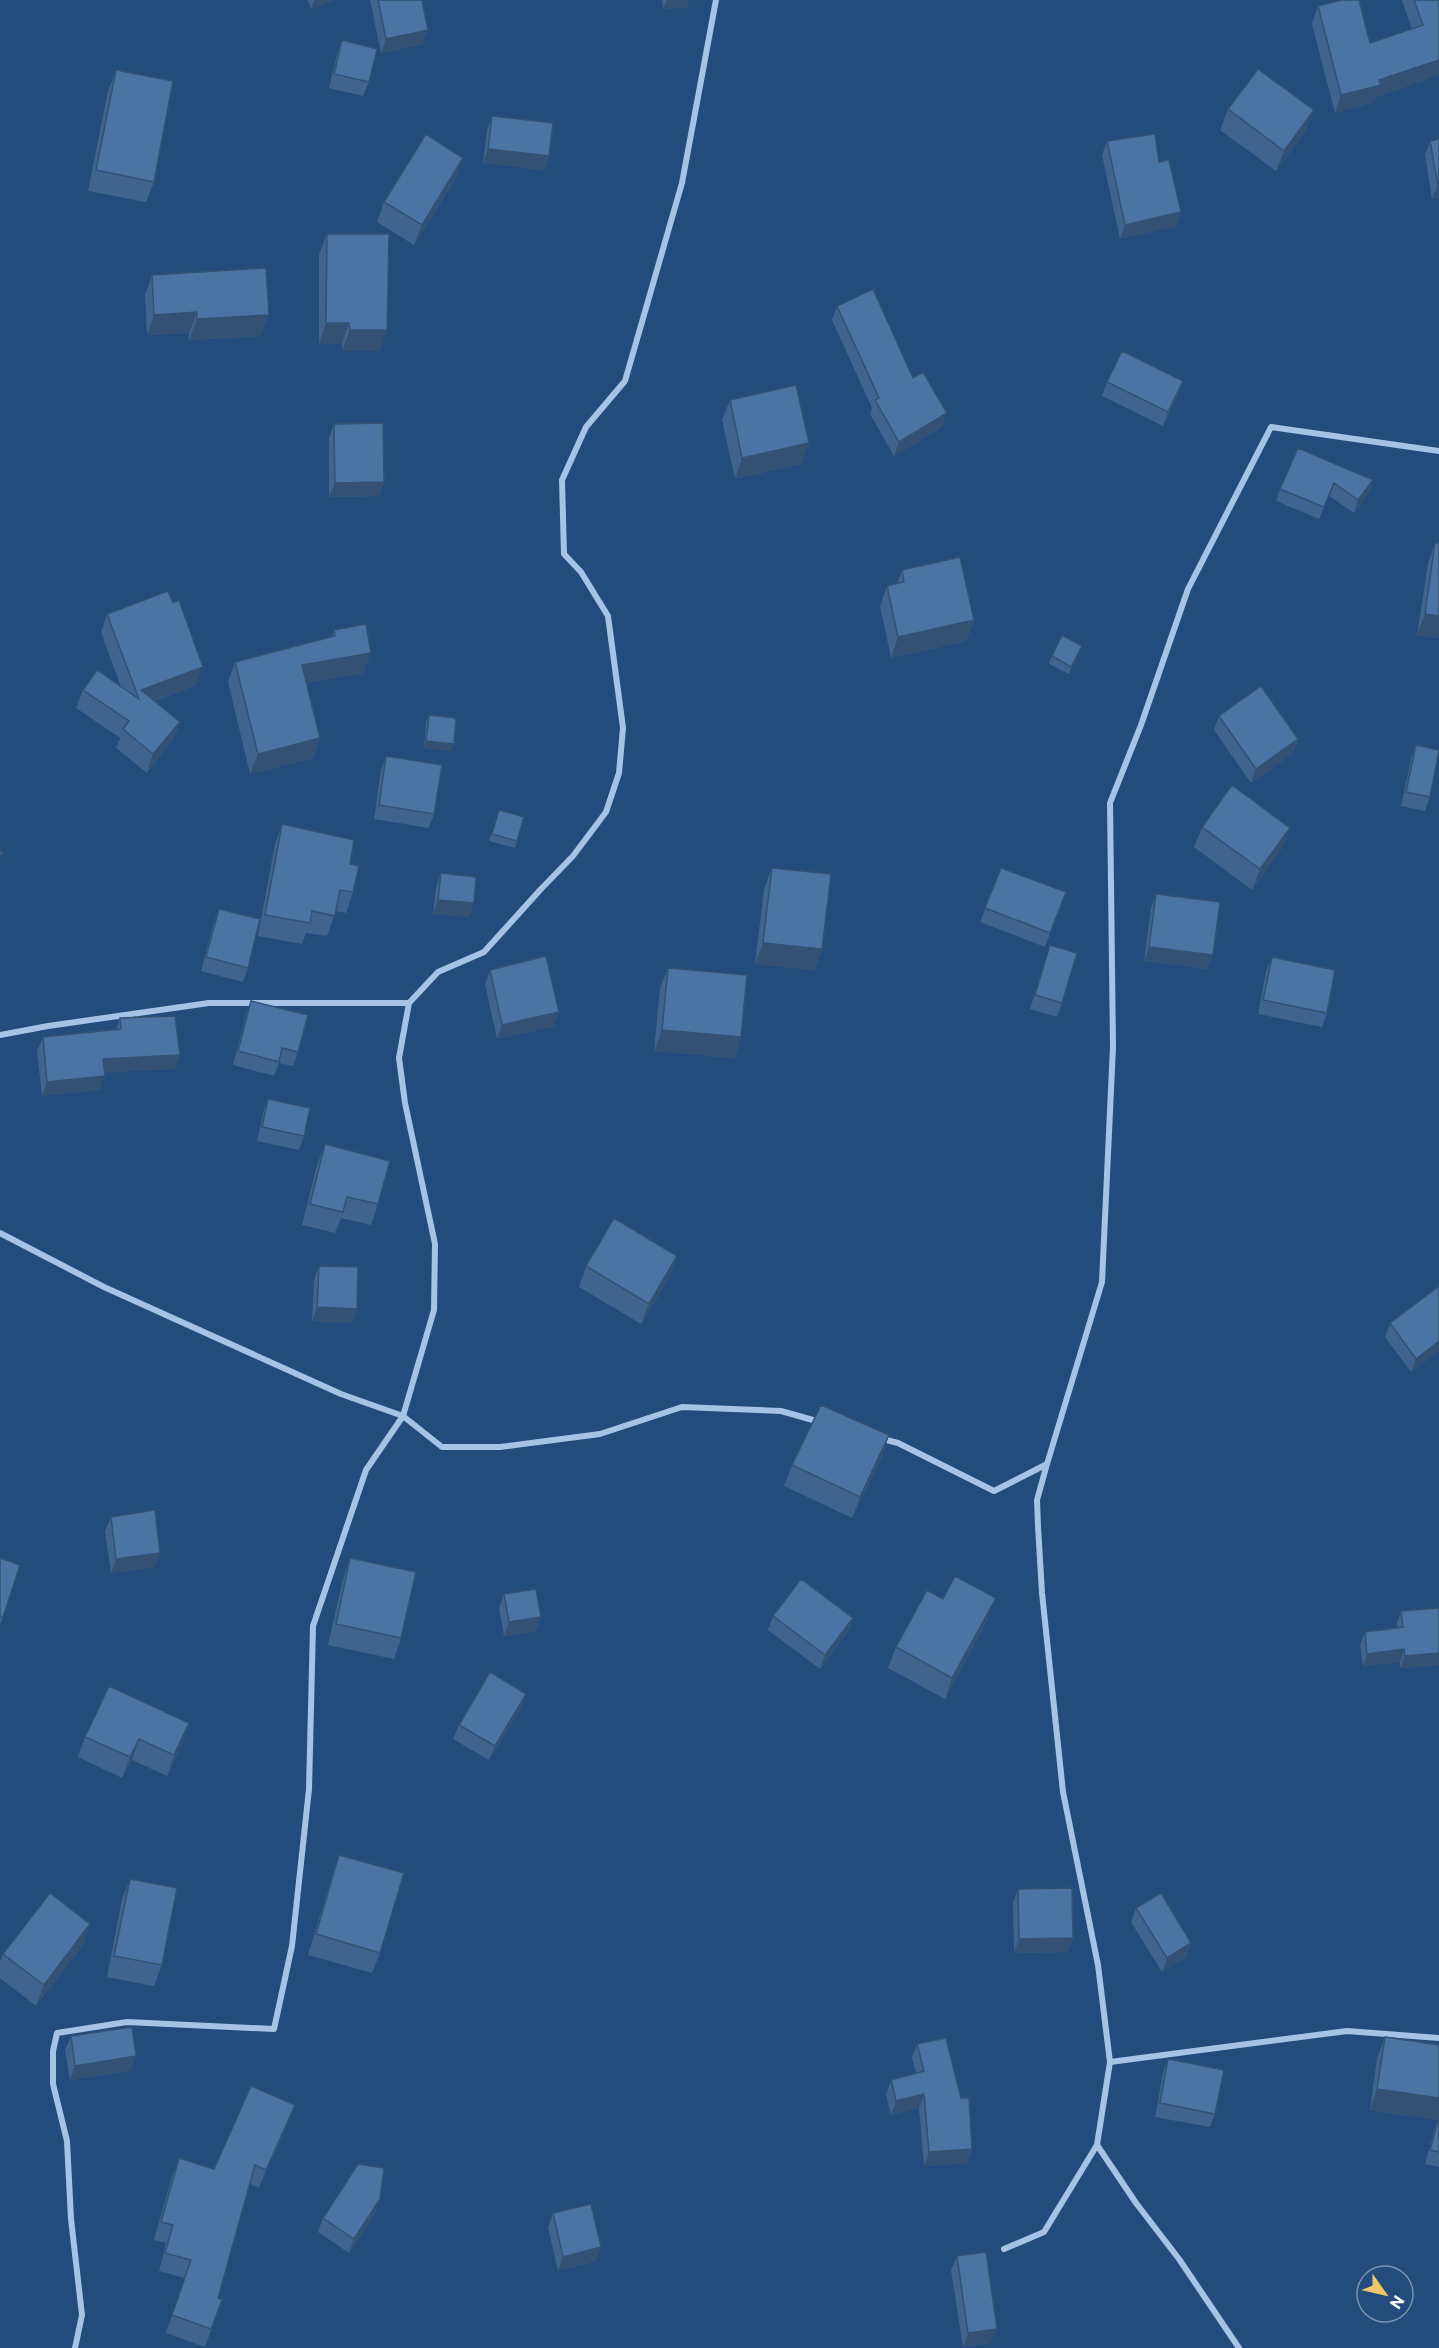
<svg xmlns="http://www.w3.org/2000/svg" width="1439" height="2348" font-family="Commissioner,sans-serif">
<style>
.lines{fill:none;stroke-linecap:round;stroke-linejoin:round}
.street{stroke:#a6c3e5;stroke-width:6}
.wall{fill:#40648d}
.shaded-wall{fill:#345173}
.building{fill:#4b74a4;stroke:#345173;stroke-width:1.5}
</style>
<rect width="100%" height="100%" fill="#234b7b"/>
<g class="lines">
<path class="street" d="M0,1035L48,1026L209,1003H409
M0,1233L104,1287L341,1394L403,1416L442,1447H500L600,1434L682,1407L781,1411L820,1422
M879,1438L898,1443L994,1491L1047,1464L1037,1500L1038,1526L1042,1593L1063,1792L1098,1965L1110,2062L1097,2145L1044,2232L1004,2249
M1047,1464L1102,1282L1113,1047L1110,803L1141,725L1188,589L1271,427L1439,451
M1110,2062L1347,2031L1439,2038
M1097,2145L1136,2203L1179,2259L1239,2348
M75,2348L82,2315L71,2219L67,2141L53,2084V2051L57,2033L127,2022L274,2029L292,1946L309,1789L313,1626L366,1470L403,1416L434,1310L435,1244L405,1103L399,1058L409,1003L438,972L484,952L541,889L573,856L606,812L619,773L623,728L608,616L581,572L564,554L562,480L586,427L625,381L682,183L716,0"/>
</g>
<path class="wall" d="M308,0H333L311,9Z
M370,0H422L423,44L381,53Z
M662,0H689L687,7L663,9Z
M1402,0H1439V75L1376,97L1374,102L1335,113L1312,24L1318,6L1370,43L1412,29Z
M342,40L369,82L363,96L329,88L337,54Z
M116,70L154,182L146,202L88,191L108,91Z
M1228,109L1306,131L1276,171L1220,130Z
M492,116L549,156L544,170L483,163L487,130Z
M1439,139V198L1432,199L1425,155L1430,141Z
M1107,141L1159,162L1176,226L1120,239L1102,155Z
M456,178L414,245L377,222L384,202Z
M327,234L380,351H342V344H319V254Z
M152,275L261,336L189,340V333L147,335L145,295Z
M837,306L913,378L942,427L894,456L870,414L872,408L832,320Z
M1107,382L1178,395L1163,426L1102,396Z
M730,400L809,443L801,464L735,479L722,420Z
M334,424L384,482L379,496L329,497V438Z
M1373,480L1369,493L1354,513L1329,496L1319,519L1276,501L1280,489Z
M1435,543L1439,638L1417,635L1428,563Z
M902,570L974,620L966,641L891,658L880,606L887,586L897,584Z
M107,614L196,685L155,701L180,722L173,740L147,773L116,748L120,738L76,708L83,690L121,687L101,632Z
M334,630L364,673L306,683L320,738L313,758L250,774L228,682L235,662L332,637Z
M1082,646L1069,674L1049,664L1052,656Z
M429,715L451,751L424,748L426,722Z
M1219,716L1298,739L1293,753L1251,783L1214,730Z
M1416,745L1430,797L1425,811L1401,806L1411,759Z
M386,756L434,814L429,828L374,819L381,770Z
M499,810L517,841L515,848L489,841Z
M282,824L350,864L353,892L346,913L336,911L327,936L306,933L302,944L258,936L275,844Z
M1202,827L1290,828L1282,848L1252,890L1194,847Z
M772,868L822,949L814,970L755,964L764,889Z
M1001,868L1066,892L1045,947L980,922Z
M441,873L469,917L433,914L436,887Z
M1156,894L1208,969L1144,961L1151,908Z
M219,909L248,968L243,982L201,971L214,922Z
M1050,945L1062,1003L1057,1017L1030,1009Z
M1272,957L1327,1013L1322,1027L1258,1014L1266,971Z
M668,968L741,1037L734,1058L654,1051L660,988Z
M490,970L554,1026L497,1039L485,984Z
M251,1001L298,1052L293,1066L279,1063L274,1076L233,1065L246,1015Z
M120,1018L175,1069L105,1072L100,1090L42,1096L37,1051L43,1037L116,1029Z
M268,1099L304,1136L299,1150L257,1141L263,1113Z
M325,1144L378,1204L371,1225L341,1218L335,1233L302,1225L317,1165Z
M677,1256L670,1276L641,1324L579,1287L586,1266Z
M319,1266L357,1309L351,1323L312,1321L314,1280Z
M1390,1323L1439,1351L1411,1372L1385,1337Z
M889,1435L882,1456L852,1518L784,1486L792,1465Z
M111,1517L160,1553L155,1567L111,1573L105,1531Z
M0,1558L20,1565L0,1626Z
M350,1558L401,1638L394,1659L328,1645L343,1579Z
M504,1594L541,1617L536,1631L504,1636L499,1608Z
M943,1599L988,1619L945,1699L888,1668L896,1647Z
M1439,1608V1665L1400,1668V1662L1363,1666L1360,1645L1365,1632L1397,1627V1623L1401,1611Z
M773,1616L853,1618L848,1632L820,1669L768,1630Z
M521,1708L489,1760L453,1739L459,1725Z
M189,1723L182,1744L167,1776L132,1760L122,1778L78,1757L85,1737Z
M339,1855L380,1953L372,1973L308,1955L332,1876Z
M130,1879L162,1965L154,1986L107,1977L122,1899Z
M1018,1889L1073,1938L1068,1952L1014,1953L1013,1903Z
M1136,1908L1191,1943L1186,1957L1162,1972L1131,1922Z
M90,1924L83,1945L36,2006L0,1978V1962L3,1954Z
M71,2036L131,2070L70,2080L65,2050Z
M1385,2037L1439,2045V2167L1425,2164L1437,2120L1370,2110L1377,2058Z
M917,2044L972,2149L967,2163L924,2166L919,2108L891,2115L886,2094L891,2080L916,2073L912,2058Z
M1168,2059L1215,2114L1210,2127L1155,2117L1163,2073Z
M288,2123L259,2188L250,2184L218,2298L222,2300L205,2347L166,2333L185,2278L159,2271L166,2243L154,2240L172,2176L179,2158L214,2169Z
M380,2199L375,2213L349,2253L318,2232L323,2218Z
M553,2213L596,2261L558,2271L548,2227Z
M957,2256L991,2343L963,2347L951,2270Z"/>
<path class="shaded-wall" d="M314,0H333L311,9Z
M667,0H689L687,7L663,9Z
M428,30L423,44L381,53L386,39Z
M1439,60V75L1376,97L1374,102L1335,113L1341,95L1379,80Z
M1314,110L1306,131L1276,171L1284,151Z
M488,149L549,156L544,170L483,163Z
M463,158L456,178L414,245L422,225Z
M1438,185H1439V198L1432,199Z
M1181,212L1176,226L1120,239L1125,225Z
M197,312L189,333L147,335L154,315Z
M269,315L261,336L189,340L197,319Z
M326,323H349L342,344H319Z
M350,330H387L380,351H342Z
M1183,381L1178,395L1163,426L1168,412Z
M947,413L942,427L894,456L899,442Z
M809,443L801,464L735,479L742,458Z
M1373,480L1369,493L1354,513L1358,500Z
M384,482L379,496L329,497L335,483Z
M1425,614L1439,616V638L1417,635Z
M974,620L966,641L891,658L898,637Z
M1082,646L1080,653L1069,674L1071,667Z
M371,653L364,673L294,685L302,665Z
M203,667L196,685L135,708L141,690Z
M180,722L173,740L147,773L153,754Z
M320,738L313,758L250,774L258,754Z
M1298,739L1293,753L1251,783L1256,769Z
M426,741L454,744L451,751L424,748Z
M1290,828L1282,848L1252,890L1260,869Z
M438,900L474,903L469,917L433,914Z
M763,943L822,949L814,970L755,964Z
M1149,947L1213,955L1208,969L1144,961Z
M559,1012L554,1026L497,1039L502,1025Z
M662,1030L741,1037L734,1058L654,1051Z
M180,1055L175,1069L98,1073L103,1059Z
M105,1076L100,1090L42,1096L47,1082Z
M677,1256L670,1276L641,1324L649,1304Z
M317,1307L357,1309L351,1323L312,1321Z
M1439,1341V1351L1411,1372L1416,1359Z
M889,1435L882,1456L852,1518L860,1497Z
M160,1553L155,1567L111,1573L116,1559Z
M996,1598L988,1619L945,1699L952,1678Z
M541,1617L536,1631L504,1636L509,1622Z
M853,1618L848,1632L820,1669L825,1655Z
M1404,1649L1400,1662L1363,1666L1367,1654Z
M1439,1653V1665L1400,1668L1405,1656Z
M526,1694L521,1708L489,1760L495,1746Z
M189,1723L182,1744L167,1776L174,1755Z
M139,1739L132,1760L122,1778L130,1757Z
M90,1924L83,1945L36,2006L44,1985Z
M1073,1938L1068,1952L1014,1953L1019,1939Z
M1191,1943L1186,1957L1162,1972L1167,1958Z
M136,2056L131,2070L70,2080L75,2066Z
M1377,2089L1439,2098V2114L1437,2120L1370,2110Z
M924,2094L919,2108L891,2115L896,2101Z
M295,2105L288,2123L259,2188L266,2170Z
M972,2149L967,2163L924,2166L929,2152Z
M380,2199L375,2213L349,2253L354,2239Z
M601,2247L596,2261L558,2271L563,2257Z
M997,2329L991,2343L963,2347L968,2333Z"/>
<path class="building" d="M378,0H422L428,30L386,39Z
M1342,0H1359L1370,43L1423,25L1414,0H1439V60L1379,80L1381,85L1341,95L1318,6Z
M342,40L377,49L369,82L334,74Z
M1258,69L1314,110L1284,151L1228,109Z
M116,70L173,81L154,182L96,170Z
M492,116L553,123L549,156L488,149Z
M426,134L463,158L422,225L384,202Z
M1155,134L1159,162L1169,160L1181,212L1125,225L1107,141Z
M1439,139V185H1438L1430,141Z
M327,234H389L387,330H350L349,323H326Z
M266,268L269,315L197,319V312L154,315L152,275Z
M873,289L913,378L923,372L947,413L899,442L875,400L879,398L837,306Z
M1122,351L1183,381L1168,412L1107,382Z
M796,385L809,443L742,458L730,400Z
M383,423L384,482L335,483L334,424Z
M1298,448L1373,480L1358,500L1334,483L1324,507L1280,489Z
M1435,543H1439V616L1425,614Z
M960,557L974,620L898,637L887,586L904,582L902,570Z
M168,591L173,603L179,600L203,667L141,690L180,722L153,754L123,729L129,721L83,690L97,670L139,699L107,614Z
M366,624L371,653L302,665L320,738L258,754L235,662L335,636L334,630Z
M1062,635L1082,646L1071,667L1052,656Z
M1261,686L1298,739L1256,769L1219,716Z
M429,715L456,718L454,744L426,741Z
M1416,745L1439,750L1430,797L1406,792Z
M386,756L442,765L434,814L379,805Z
M1232,785L1290,828L1260,869L1202,827Z
M499,810L524,817L517,841L492,834Z
M282,824L354,840L350,864L359,866L353,892L340,890L335,916L312,911L310,923L265,915Z
M0,848L3,854L0,856Z
M772,868L831,874L822,949L763,943Z
M1001,868L1066,892L1050,933L985,908Z
M441,873L476,877L474,903L438,900Z
M1156,894L1220,902L1213,955L1149,947Z
M219,909L260,919L248,968L206,957Z
M1050,945L1077,953L1062,1003L1035,995Z
M546,956L559,1012L502,1025L490,970Z
M1272,957L1335,970L1327,1013L1263,1000Z
M668,968L747,975L741,1037L662,1030Z
M251,1001L308,1015L298,1052L282,1048L279,1062L238,1051Z
M175,1016L180,1055L103,1059L105,1076L47,1082L43,1037L121,1029L120,1018Z
M268,1099L310,1108L304,1136L262,1127Z
M325,1144L390,1161L378,1204L347,1197L343,1212L310,1204Z
M614,1218L677,1256L649,1304L586,1266Z
M319,1266L358,1267L357,1309L317,1307Z
M1439,1286V1341L1416,1359L1390,1323Z
M821,1405L889,1435L860,1497L792,1465Z
M155,1510L160,1553L116,1559L111,1517Z
M0,1558L20,1565L3,1617L0,1616Z
M350,1558L416,1572L401,1638L336,1624Z
M955,1576L996,1598L952,1678L896,1647L927,1590L943,1599Z
M801,1579L853,1618L825,1655L773,1616Z
M536,1589L541,1617L509,1622L504,1594Z
M1439,1608V1653L1405,1656L1404,1649L1367,1654L1365,1632L1403,1627L1401,1611Z
M490,1672L526,1694L495,1746L459,1725Z
M109,1686L189,1723L174,1755L139,1739L130,1757L85,1737Z
M339,1855L404,1873L380,1953L316,1934Z
M130,1879L177,1888L162,1965L114,1956Z
M1072,1888L1073,1938L1019,1939L1018,1889Z
M50,1893L90,1924L44,1985L3,1954Z
M1161,1893L1191,1943L1167,1958L1136,1908Z
M132,2027L136,2056L75,2066L71,2036Z
M1385,2037L1439,2045V2098L1377,2089Z
M946,2038L961,2098H969L972,2149L929,2152L924,2094L896,2101L891,2080L924,2071L917,2044Z
M1168,2059L1224,2070L1215,2114L1160,2103Z
M251,2086L295,2105L266,2170L255,2165L218,2298L222,2300L211,2329L172,2315L191,2260L165,2253L173,2225L161,2222L179,2158L214,2169Z
M1439,2116V2152L1430,2150Z
M358,2164L384,2168L380,2199L354,2239L323,2218Z
M591,2204L601,2247L563,2257L553,2213Z
M986,2252L997,2329L968,2333L957,2256Z"/>
<g transform="translate(1385 2294) rotate(124)"><circle r="28" fill="#234b7b" stroke="#7b93b0" stroke-width="1.5"/>
<path d="M0-4.5L10 22L0 15L-10 22Z" fill="#f0c768"/>
<text y="-9" font-size="16" font-weight="bold" text-anchor="middle" fill="#ffffff">N</text>
</g>
</svg>
